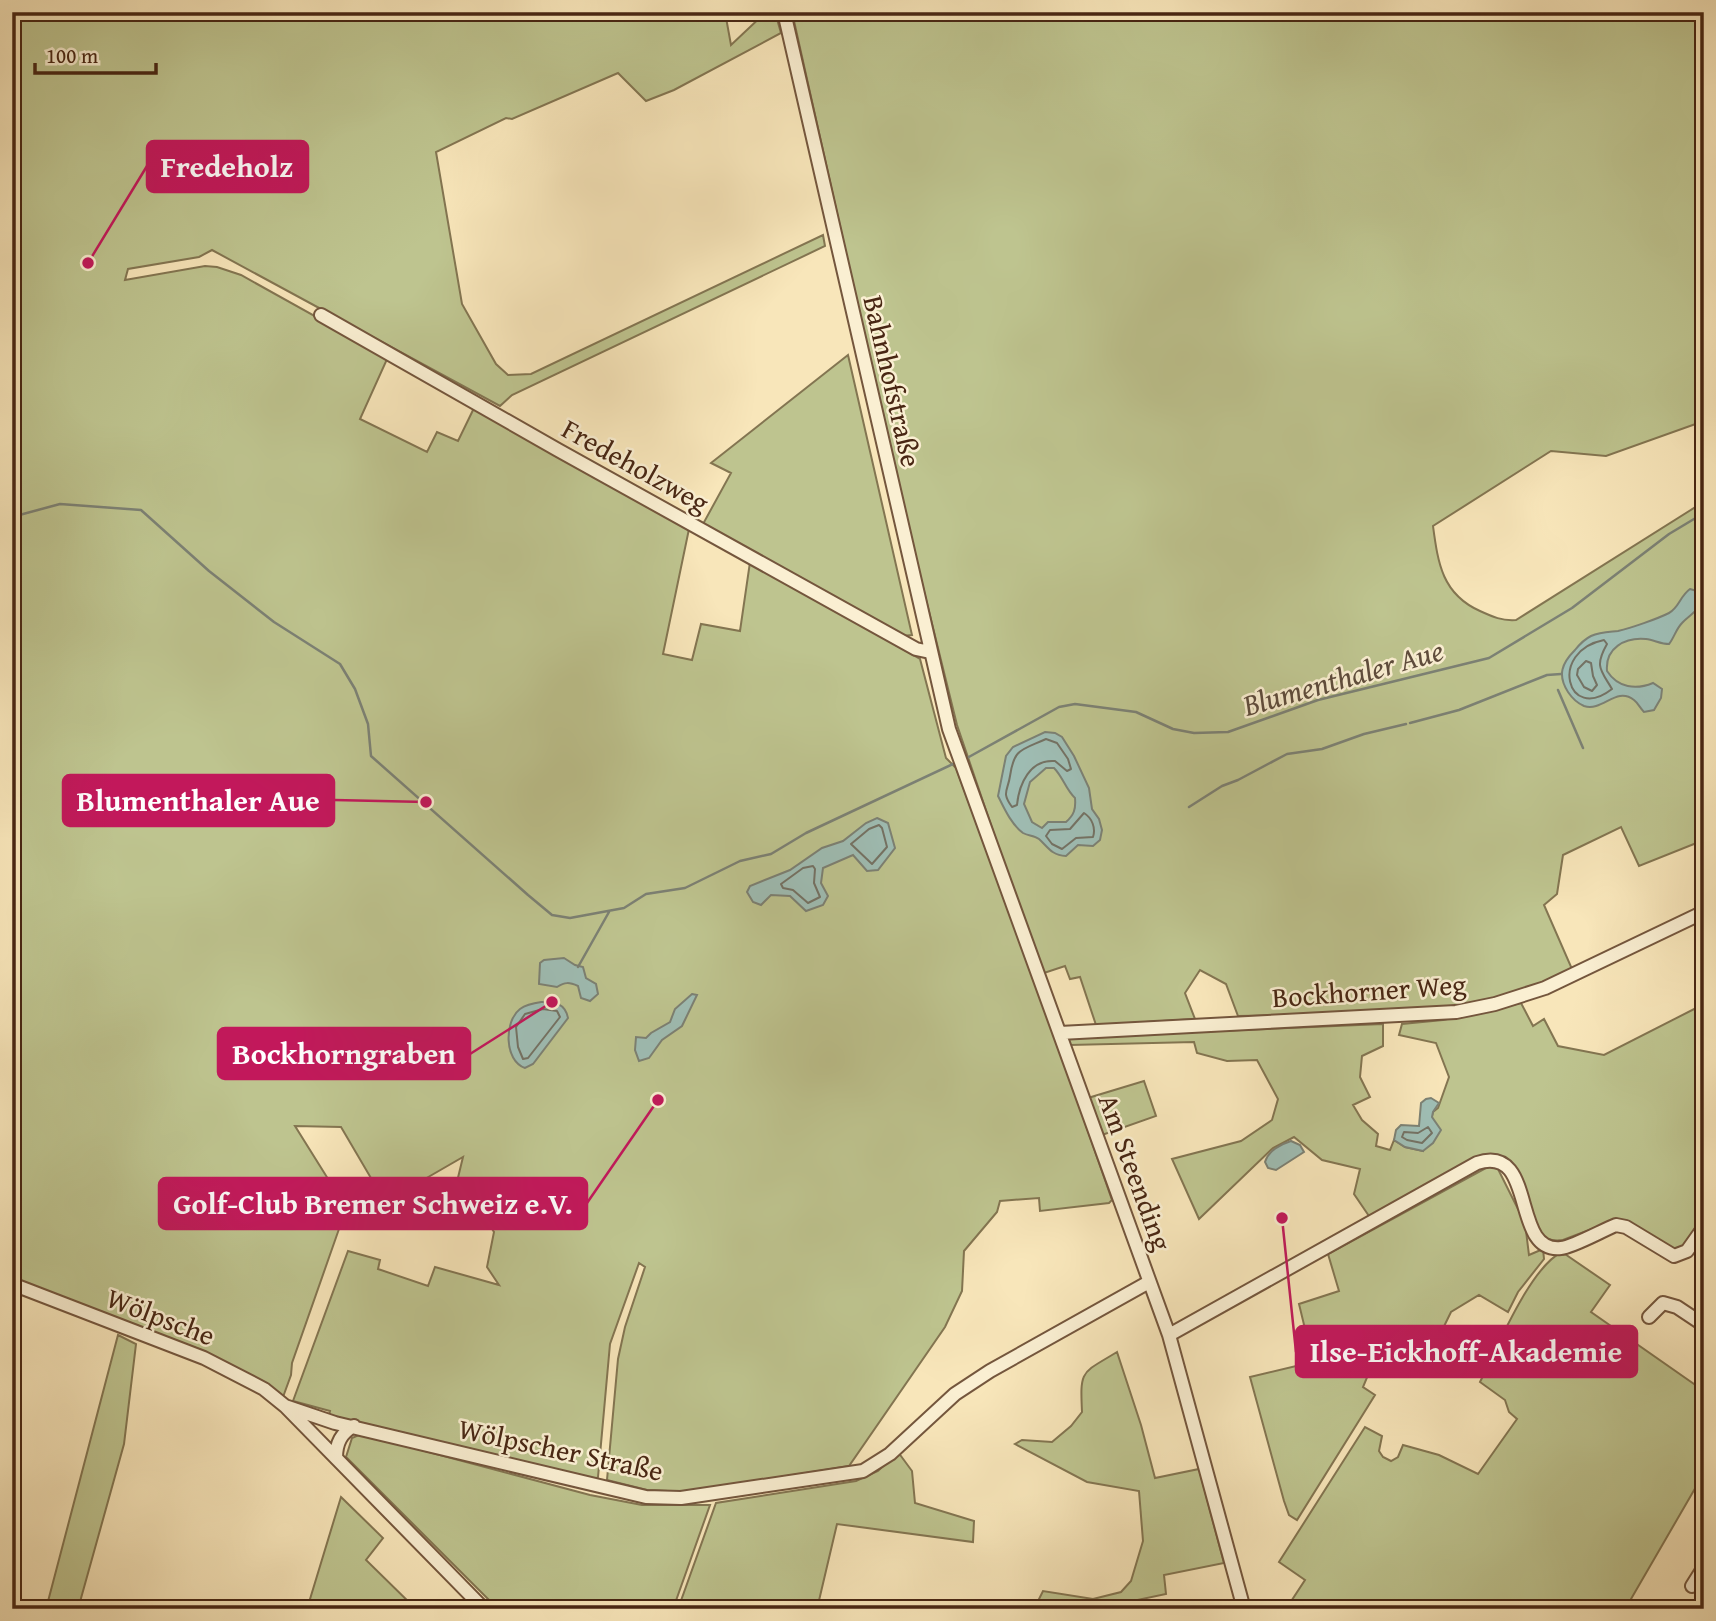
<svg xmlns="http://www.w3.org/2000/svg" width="1716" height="1621" font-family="'Gentium Book Plus',serif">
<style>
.green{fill:#bec48f;stroke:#837551;stroke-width:2}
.water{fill:#9fbeb5;stroke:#7c8174;stroke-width:2;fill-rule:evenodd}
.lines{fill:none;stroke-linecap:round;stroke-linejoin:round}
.shore{stroke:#747264;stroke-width:2}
.stream{stroke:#7c8174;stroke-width:2.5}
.minor-casing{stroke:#74563d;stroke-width:16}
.minor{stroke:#faefd2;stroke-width:12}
.labels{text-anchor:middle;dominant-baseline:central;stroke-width:5;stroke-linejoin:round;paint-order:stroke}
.street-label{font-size:28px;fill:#482613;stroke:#faefd2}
.water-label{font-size:30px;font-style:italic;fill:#5e4c3c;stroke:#faefd2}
.leader{fill:none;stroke:#c2185b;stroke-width:2.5}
.callout-dot{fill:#c2185b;stroke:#faefd2;stroke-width:2.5}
.callout{fill:#c2185b;stroke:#c2185b;stroke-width:2.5}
.callout-label{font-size:30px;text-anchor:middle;font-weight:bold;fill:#fff}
</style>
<rect width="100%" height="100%" fill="#f8e6ba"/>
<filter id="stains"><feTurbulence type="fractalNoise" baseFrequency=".00286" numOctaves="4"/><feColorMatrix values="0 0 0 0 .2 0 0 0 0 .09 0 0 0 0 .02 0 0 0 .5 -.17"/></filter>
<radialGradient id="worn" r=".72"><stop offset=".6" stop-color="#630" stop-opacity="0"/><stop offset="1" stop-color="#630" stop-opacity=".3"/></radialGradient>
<path class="green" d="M12,12H725L731,45L766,12H775L781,33L674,90L646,101L618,73L512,119L506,118L436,152L462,304L496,364L508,375L531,374L823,235L825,246L512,395L500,406L212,250L199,257L128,269L125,280L205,266L217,267L241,275L388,357L360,419L427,452L437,432L458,441L475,406L689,529L663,654L692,660L701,624L740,631L750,562L920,659L946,758L956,768L1055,1037L1112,1200L1109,1203L1040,1211L1039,1198L1000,1201L997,1212L964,1251L962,1291L945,1327L849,1466L689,1492L647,1490L607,1480L618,1359L625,1327L645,1267L639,1263L610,1344L598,1477L593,1482L329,1415L330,1411L293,1401L348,1251L380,1260L378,1269L428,1286L435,1267L499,1285L487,1267L494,1232L469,1193L455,1190L463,1157L385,1202L341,1127L295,1126L335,1190L339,1229L292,1363L291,1375L283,1397L258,1379L201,1350L12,1279Z
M792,12H1704V421L1606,456L1551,451L1433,526C1438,563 1442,594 1480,611C1493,617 1502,621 1516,620L1694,508L1704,504V840L1639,866L1621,827L1563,855L1557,894L1544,905L1572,969C1536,987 1494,1001 1454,1006C1383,1015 1310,1014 1238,1016L1226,984L1200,970L1185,993L1195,1019L1096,1025L1080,977L1070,979L1065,966L1044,973L1009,878L957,725L898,486Z
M848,355L912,635L902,636L703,524L731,473L711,463Z
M1521,1003L1533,1026L1544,1019L1558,1046L1604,1055L1704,1004V1213L1683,1249L1672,1251L1615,1220L1563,1240C1550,1242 1544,1238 1536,1229L1511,1163L1501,1156L1490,1154L1475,1159L1371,1219L1354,1194L1360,1169L1322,1160L1294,1137L1273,1148L1199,1219L1172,1159L1241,1141L1272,1120L1278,1099L1257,1060L1227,1061L1197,1053L1194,1042L1070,1045L1068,1041L1071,1037L1383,1024V1046L1362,1056L1360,1077L1370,1097L1353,1105L1362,1120L1378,1134L1376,1146L1390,1150L1394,1140L1405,1147L1423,1151L1433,1112L1438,1108L1449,1077L1436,1043L1399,1035L1402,1024L1443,1020Z
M1144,1081L1156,1116L1102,1135L1088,1098Z
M1495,1163L1525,1223L1529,1255L1543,1249L1544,1259L1518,1292L1508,1312L1479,1295L1451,1312L1431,1353L1422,1357L1409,1349L1396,1363L1375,1358L1363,1387L1375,1395L1297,1520L1289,1515L1284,1501L1250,1377L1313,1362L1299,1304L1339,1291L1328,1254Z
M1562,1252L1610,1285L1591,1312L1704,1391V1473L1631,1599L1643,1609H1286L1305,1580L1279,1562L1365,1427L1382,1436L1379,1451L1383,1457L1391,1461L1398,1457L1403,1445L1439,1455L1478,1474L1517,1419L1509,1412L1505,1400L1480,1382C1496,1350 1530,1267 1562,1252Z
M118,1335L136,1344L124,1444L78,1609H46Z
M1117,1352L1141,1425L1155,1478L1199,1469L1224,1563L1164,1575L1166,1594L1123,1603L1124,1609H1034L1043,1591L1093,1599L1121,1592L1131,1581L1143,1541L1139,1491L1087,1482L1015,1444L1022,1440L1052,1442L1071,1426L1082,1412C1080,1369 1081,1374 1117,1352Z
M361,1434L590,1495L642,1505H710L673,1609H498L346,1457L352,1438Z
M898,1452L912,1471L915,1503L974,1521L973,1542L837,1524L817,1609H678L716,1503L856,1481L878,1471Z
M341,1497L383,1538L366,1560L416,1609H307Z"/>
<path class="water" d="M1690,589L1697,591L1700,595C1702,611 1691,613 1682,623C1676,629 1674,638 1669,644C1661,644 1654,640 1646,639C1625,637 1605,648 1607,671C1618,688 1636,690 1653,683L1662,689L1661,698L1654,710L1644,712C1640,708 1638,703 1634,700C1616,686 1603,712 1584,706C1577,703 1572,698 1568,692C1557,675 1562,663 1575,650C1579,645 1585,639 1591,636C1600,632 1609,632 1618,631C1631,628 1657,619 1669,613C1679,608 1680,596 1690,589Z
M1045,732L1055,733L1062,737L1074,756L1089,788L1092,809L1099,819L1102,830L1100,840L1093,846L1078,845L1066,856C1051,855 1048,847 1039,839C1034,835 1028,836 1023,833C1011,824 1004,808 998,796L1006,756L1013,747ZM1046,768H1054C1063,777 1066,790 1075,798C1076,809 1074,815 1066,822H1048L1042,828L1032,822L1024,804L1030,782Z
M877,818L888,823L895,848L878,870L867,871L853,855L823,868L821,883L828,896L823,905L806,911L790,896L771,895L761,905L753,902L747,892L750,886L790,870L822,848L843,841L866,823Z
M564,958L575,965L583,967L586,978L596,984L598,994L590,1001L581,998L578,986C569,982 565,982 557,987L539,984L540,963L544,960Z
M692,994L697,995L682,1026L662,1040L649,1058L639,1061L635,1050L636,1037L646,1038L651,1033L670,1022L675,1009Z
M542,1002C555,1002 565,1003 568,1018L533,1064L525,1068C504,1061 504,1021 520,1009C527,1004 535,1003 542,1002Z
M1431,1098L1439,1103L1433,1112L1432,1117L1441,1130L1433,1143L1423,1151L1405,1147L1394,1140L1396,1130L1401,1125L1419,1126L1421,1103L1426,1099Z
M1291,1141L1300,1145L1304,1152L1276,1170L1268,1168L1265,1162C1268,1151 1281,1144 1291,1141Z"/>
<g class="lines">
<path class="shore" d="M1604,640L1607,644C1594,667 1601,670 1612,689C1567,724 1548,651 1604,640Z
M1586,661L1591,663L1593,676L1597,685L1592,691L1584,687L1577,675L1578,669Z
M1046,739L1057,743L1068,759L1071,769L1067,771L1055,761C1030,759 1019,784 1017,805L1012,807C1001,792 1008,791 1010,776C1014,748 1022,750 1046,739Z
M1084,813C1092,818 1096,828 1093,837L1076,838L1062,849L1052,844L1046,836L1050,830L1070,829Z
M879,825L882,828L887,847L872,864L851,844L869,829Z
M813,866L815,869L814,883L820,897L808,903L793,890L783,888L781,884L803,868Z
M543,1009L557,1011L560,1017L528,1058L523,1059L518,1047L516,1027L525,1014Z
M1428,1127L1432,1133L1422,1143L1407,1140L1402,1137L1404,1132L1418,1133Z"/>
<path class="stream" d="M12,517L60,504L141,510L209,571L274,622L340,664L355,689L368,724L371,756L528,895L552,915L570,918L624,908L646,894L685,888L740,861L771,854L806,833L955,763
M1558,690L1583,748
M1410,723L1459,710L1547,675L1561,674
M967,758L1059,707L1075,704L1136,712L1173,729L1194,733L1228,732L1318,700L1489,658L1572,608L1669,534L1704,513
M1189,807L1222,786L1238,780L1287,754L1322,749L1364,734L1406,724
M578,967L609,912"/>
<g class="minor-casing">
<path id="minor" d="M784,12L949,729L1169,1335L1244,1609
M321,315L558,450L916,649L930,652
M1060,1033L1456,1012L1495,1004L1545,988L1704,912
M12,1284L204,1358L264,1389L285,1406L484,1609
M1649,1317L1663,1303L1677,1307L1704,1325
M1169,1335L1477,1163C1538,1143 1510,1254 1561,1248C1573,1247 1603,1230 1616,1225L1626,1227L1674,1256L1687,1251L1704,1227
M285,1406L335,1423L646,1497L681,1498L863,1471L890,1454L955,1394L990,1371L1149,1282
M336,1458C336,1443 341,1433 354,1426
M1692,1586L1704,1567"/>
</g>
<use href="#minor" class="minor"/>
</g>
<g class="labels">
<g class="street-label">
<text transform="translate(893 381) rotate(77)">Bahnhofstraße</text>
<text transform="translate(636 465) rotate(29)">Fredeholzweg</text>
<text transform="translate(1369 990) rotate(-4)">Bockhorner Weg</text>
<text transform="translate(1136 1172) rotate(70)">Am Steending</text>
<text transform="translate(161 1316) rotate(21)">Wölpsche</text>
<text transform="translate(561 1449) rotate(12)">Wölpscher Straße</text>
</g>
<g class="water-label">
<text transform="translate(1343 677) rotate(-16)">Blumenthaler Aue</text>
</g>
</g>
<path class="leader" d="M88 263L147 166M426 802L334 800M552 1002L470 1054M658 1100L587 1203M1282 1218L1296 1352"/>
<g class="callout-dot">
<circle cx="88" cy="263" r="7"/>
<circle cx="426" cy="802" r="7"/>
<circle cx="552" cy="1002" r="7"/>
<circle cx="658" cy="1100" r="7"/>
<circle cx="1282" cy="1218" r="7"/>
</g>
<g class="callout">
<rect x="147" y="141" width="161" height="51" rx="7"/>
<rect x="63" y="775" width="271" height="51" rx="7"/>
<rect x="218" y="1028" width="252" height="51" rx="7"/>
<rect x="159" y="1178" width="428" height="51" rx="7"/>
<rect x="1296" y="1326" width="341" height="51" rx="7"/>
</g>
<g class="callout-label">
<text x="227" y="177">Fredeholz</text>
<text x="198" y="811">Blumenthaler Aue</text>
<text x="344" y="1064">Bockhorngraben</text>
<text x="373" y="1214">Golf-Club Bremer Schweiz e.V.</text>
<text x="1466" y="1362">Ilse-Eickhoff-Akademie</text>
</g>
<rect width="1716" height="1621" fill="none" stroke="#f8e6ba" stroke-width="42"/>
<rect x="14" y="14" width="1688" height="1593" fill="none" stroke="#482613" stroke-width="3.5"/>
<rect x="21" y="21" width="1674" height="1579" fill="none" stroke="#482613" stroke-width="2"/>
<path d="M35 63v10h121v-10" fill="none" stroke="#482613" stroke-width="3.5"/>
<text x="46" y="63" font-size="21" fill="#482613" stroke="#faefd2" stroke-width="5" paint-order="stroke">100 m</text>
<rect width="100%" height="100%" filter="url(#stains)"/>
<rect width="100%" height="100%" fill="url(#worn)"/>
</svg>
